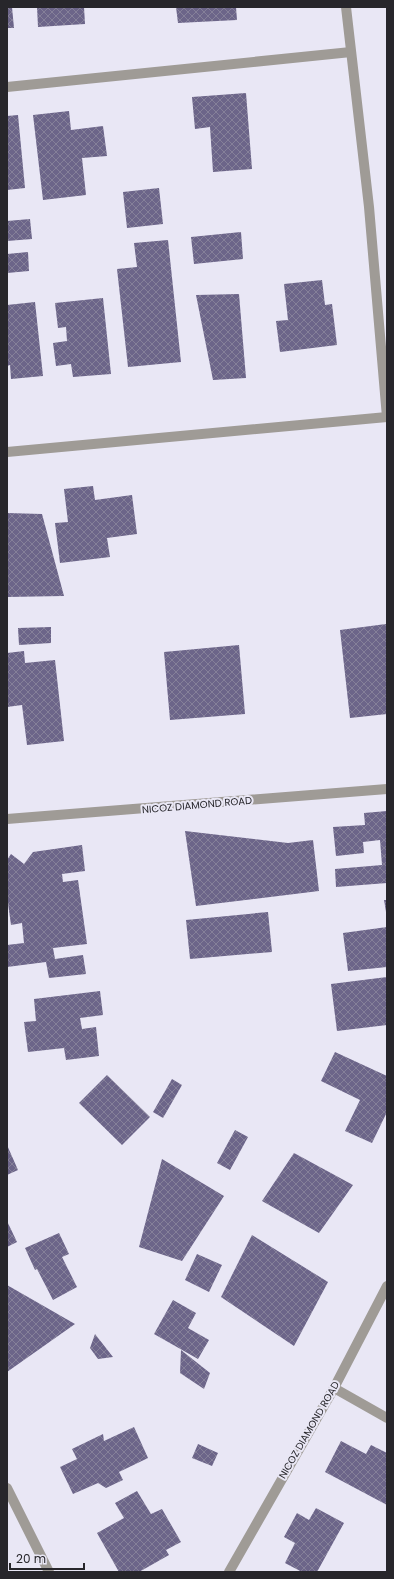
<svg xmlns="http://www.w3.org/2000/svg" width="394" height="1579" font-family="Poppins,sans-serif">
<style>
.building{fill:url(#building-cross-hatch)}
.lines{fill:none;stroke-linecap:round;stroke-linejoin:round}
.minor{stroke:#9f9b96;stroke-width:10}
.labels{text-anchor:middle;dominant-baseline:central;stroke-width:4;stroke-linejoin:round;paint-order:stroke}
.street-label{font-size:10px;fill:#27262b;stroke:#e9e7f5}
</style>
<defs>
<pattern id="building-cross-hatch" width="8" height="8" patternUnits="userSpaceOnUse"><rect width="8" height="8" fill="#6c6589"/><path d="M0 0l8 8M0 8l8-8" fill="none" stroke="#858099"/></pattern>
</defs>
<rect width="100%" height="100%" fill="#e9e7f5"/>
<path class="building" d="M7,7H12L14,28H7Z
M37,7H84L85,24L38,27Z
M176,7H236L237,20L178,23Z
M246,93L252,169L213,172L210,127L195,129L192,97Z
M69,111L71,130L103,126L107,156L82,158L86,195L43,200L33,115Z
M18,115L25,188L7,190V116Z
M159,188L163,224L127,228L123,192Z
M30,219L32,239L7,241V221Z
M241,232L243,259L194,264L191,237Z
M168,240L181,362L128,367L117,269L137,267L134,243Z
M28,252L29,271L7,273V254Z
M322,280L325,305L332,304L337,345L280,352L276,321L288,320L284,284Z
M239,294L246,378L213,380L196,295Z
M103,298L111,374L73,377L71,364L56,366L53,343L67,341L66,327L58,328L55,303Z
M35,302L43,376L11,379L10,365L7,366V305Z
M93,486L95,500L132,495L137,534L107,538L110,557L60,563L55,523L68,522L64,489Z
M7,513L42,514L64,596L7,597Z
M386,624L387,714L350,718L340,630Z
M51,627V643L19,645L18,628Z
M239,645L245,714L170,720L164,652Z
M24,651L25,663L55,660L64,741L27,745L22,705L7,707V653Z
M387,811V883L336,887L335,869L382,865L380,840L363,842L364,853L336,856L333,827L365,825L364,813Z
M185,831L288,843L313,840L319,891L196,906Z
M82,845L85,871L62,874L63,882L78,880L87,944L53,948L55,959L83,955L86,974L49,978L46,962L7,967V945L24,943L22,923L11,925L7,896V860L11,854L24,864L33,852Z
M384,900H387V912H386Z
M268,912L272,952L190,959L186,920Z
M387,927V967L348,971L343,933Z
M387,977V1025L337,1031L331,984Z
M100,991L103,1015L80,1018L82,1029L96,1027L99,1056L66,1060L64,1048L28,1052L24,1022L36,1021L34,999Z
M335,1052L387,1076V1115L386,1114L372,1143L345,1131L360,1100L321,1081Z
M107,1075L150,1117L122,1145L79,1103Z
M172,1079L182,1085L163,1118L153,1112Z
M235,1130L248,1137L230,1170L217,1163Z
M7,1145L18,1170L7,1175Z
M294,1153L353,1185L319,1233L262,1201Z
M162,1159L224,1196L182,1261L139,1247Z
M7,1221L17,1242L7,1247Z
M59,1233L69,1254L62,1257L77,1287L53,1300L37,1269L35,1270L25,1248Z
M252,1235L328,1282L294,1346L221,1297Z
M197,1254L222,1265L209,1292L185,1280Z
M7,1285L75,1324L7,1372Z
M173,1300L196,1313L188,1328L209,1340L198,1359L154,1334Z
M95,1334L113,1357L98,1359L90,1348Z
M181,1350L210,1373L204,1389L180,1373Z
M134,1427L148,1458L119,1472L123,1480L106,1488L98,1483L73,1494L60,1467L77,1459L72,1449L103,1434L104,1441Z
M341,1441L366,1454L371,1445L387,1453V1505L325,1472Z
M198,1444L218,1453L212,1466L192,1458Z
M137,1491L151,1514L162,1509L181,1542L166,1550L169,1555L139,1572H119L97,1533L124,1518L115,1503Z
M316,1508L344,1523L317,1572H302L285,1563L295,1543L284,1537L297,1513L309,1520Z"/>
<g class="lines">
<path class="minor" d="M346,7L369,207L387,417
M7,87L351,52
M7,452L387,417
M7,819L387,789
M334,1388L387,1418
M7,1488L49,1572
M229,1572L334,1388L387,1286"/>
</g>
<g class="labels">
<g class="street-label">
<text transform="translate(197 805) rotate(-5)">NICOZ DIAMOND ROAD</text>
<text transform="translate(309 1430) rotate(-60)">NICOZ DIAMOND ROAD</text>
</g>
</g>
<rect width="394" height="1579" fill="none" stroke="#27262b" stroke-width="16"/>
<path d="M10 1563v6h74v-6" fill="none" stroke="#27262b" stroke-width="2"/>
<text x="16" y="1563" font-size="12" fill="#27262b" stroke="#e9e7f5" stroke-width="3" paint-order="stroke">20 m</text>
</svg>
